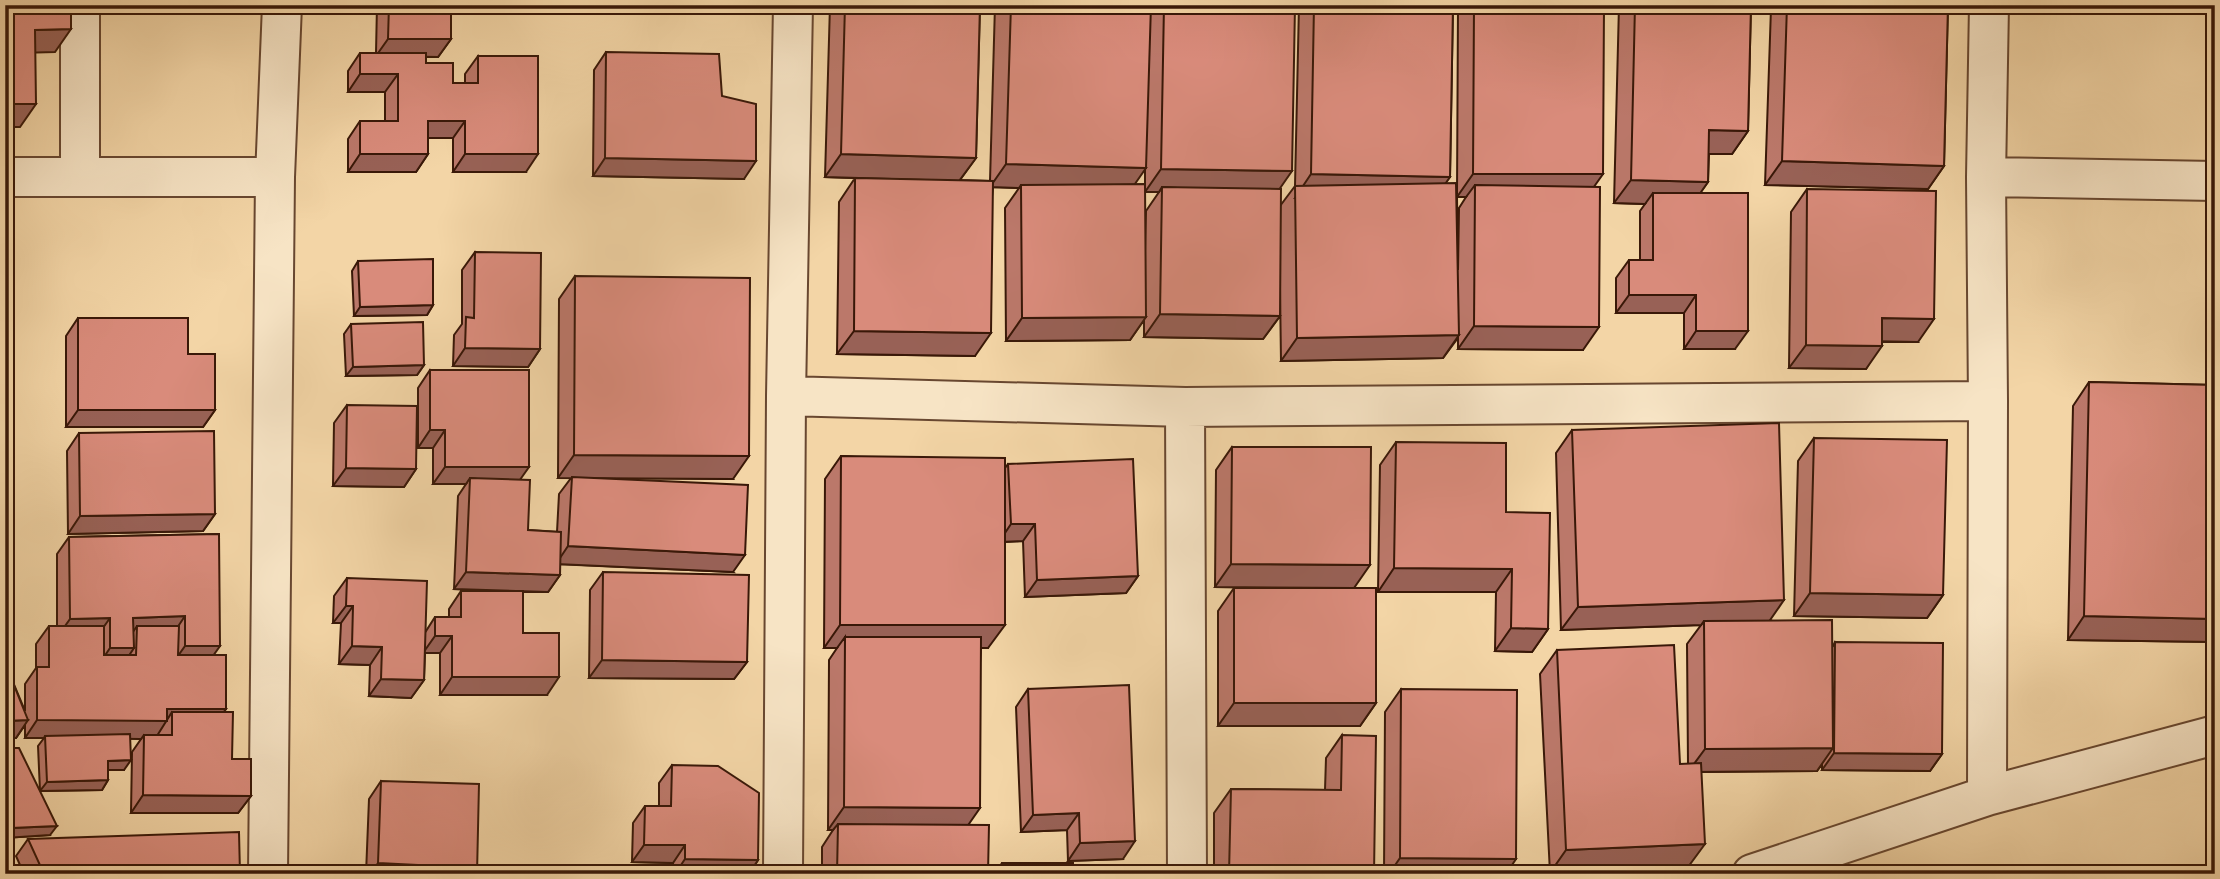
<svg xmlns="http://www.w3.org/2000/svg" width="2220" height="879" font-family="'Old Standard TT',serif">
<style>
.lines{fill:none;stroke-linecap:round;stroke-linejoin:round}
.street-casing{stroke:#684730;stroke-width:42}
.street{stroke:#f7e4c5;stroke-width:38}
.wall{fill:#bb786a;stroke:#391808;stroke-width:2;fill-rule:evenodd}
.shaded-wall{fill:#986156;stroke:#391808;stroke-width:2}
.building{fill:#d98b7b;stroke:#391808;stroke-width:2}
</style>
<rect width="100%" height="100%" fill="#f3d5a6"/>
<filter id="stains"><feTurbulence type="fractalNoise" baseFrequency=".00286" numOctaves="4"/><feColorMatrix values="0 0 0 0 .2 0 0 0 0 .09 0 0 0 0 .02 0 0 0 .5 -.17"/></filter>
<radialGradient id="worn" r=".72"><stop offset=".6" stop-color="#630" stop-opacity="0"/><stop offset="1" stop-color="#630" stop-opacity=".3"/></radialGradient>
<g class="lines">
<g class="street-casing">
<path id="street" d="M80,5V177
M5,177H275
M1986,177L2215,181
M786,396L1185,407L1988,401
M1185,407L1187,874
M1987,796L1988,401L1986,177L1989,5
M268,874L275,177L282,5
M783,874L786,396L793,5
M1752,874L1987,796L2215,735"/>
</g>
<use href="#street" class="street"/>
</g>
<path class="wall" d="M377,5H451V39L438,57H426V63L453,83H465V74L478,56L526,172H453V138H428V154L416,172H348V139L360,121H385V92H348V71L360,53H376Z
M830,5H980L976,158L960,180L990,181L995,5H1295L1280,189V206L1295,186L1299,5H1453L1450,177L1445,183L1457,193L1458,7L1459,5H1604L1594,186L1583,350L1458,349V338L1443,358L1281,361L1280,289V316L1263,339L1144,337V320L1130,340L1006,341L1005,208L1019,188L993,187L975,356L837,354L839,202L855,178L881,179L825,177ZM1145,168V192H1159L1146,211L1145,251L1134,184ZM1457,197H1466L1459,208L1458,270Z
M1619,5H1751L1748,131L1732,154H1709L1708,182L1700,193L1735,349H1684V313H1616V278L1629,260H1640V211L1645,204L1614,203Z
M1773,5H1948L1944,166L1928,189L1765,185L1771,8Z
M606,52L722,96L744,179L593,176L594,70Z
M1807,189L1918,342H1882L1866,369L1789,368L1791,212Z
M475,252L540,349L528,367L453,366L454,335L462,324V270Z
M358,261L433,305L427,315L354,316L352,271Z
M575,276L733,479L610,478L733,572L560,564V575L548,592H523V633L547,695H440V653H425L424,680L411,698L369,696L370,665L339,664L341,623H333L334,596L347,578L426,631L435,617H449V609L461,591H511L454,589L458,496L466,484H433V448H418V388L430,370L521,480L528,530L557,532L559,494L571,478H558L559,299Z
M78,318L188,354L215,410L203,427H66V336Z
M351,324L424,365L417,375L346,376L344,334Z
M2089,382L2215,385V642L2068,640L2073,406Z
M347,405L416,469L404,487L333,486L334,423Z
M1572,430L1770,620L1833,646L1835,642L1942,754L1930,771L1822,770V764L1817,771L1701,772L1688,867L1550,873L1540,674L1557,650L1680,764H1688L1687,644L1701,625L1561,630L1556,453Z
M79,433L215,514L203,531L68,534L67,451Z
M1814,438L1943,595L1927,618L1794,616L1798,461Z
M1396,442L1506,512L1548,629L1532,652L1495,651L1496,592H1378L1380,465Z
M1232,447L1354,588L1376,703L1360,726H1218V611L1234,588H1289L1215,587L1216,470Z
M841,456L1005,468L1008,464L1138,576L1126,593L1025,597L1023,541L1005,542L988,648H981L969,825L988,874H822V847L833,830H828L829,660L837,648H824L825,479Z
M219,534L213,655L226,709L223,712L232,759L251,796L238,813H131L132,752L141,739L130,738L124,770H108V780L102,790L40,791L38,746L44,738H25V725L16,738H5V663L25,711V684L36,668V644L49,626H57V554L69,537Z
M603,572L747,662L734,679L589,678L590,590Z
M1028,689L1123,859L1068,861L1067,830L1021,832L1016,707Z
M1401,689L1506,874H1384L1385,712Z
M1342,735L1374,874H1214V813L1231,789L1325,790L1326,758Z
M5,748L50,835L5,838Z
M672,765L758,860L749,874H673V863L632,862L633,823L645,806H659V783Z
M381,781L477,874H366L369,799Z
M28,839L240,874H24L16,856Z
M1002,863L1073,874H994Z"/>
<path class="shaded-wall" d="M71,29L55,52L19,53L35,30Z
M388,39H451L438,57L376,56Z
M360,74H398L385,92H348Z
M5,104H36L20,127H5Z
M428,121H465L453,138H416Z
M1709,130L1748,131L1732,154H1693Z
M360,154H428L416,172H348Z
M465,154H538L526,172H453Z
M841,154L976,158L959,181L825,177Z
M605,158L756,161L744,179L593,176Z
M1782,161L1944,166L1928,189L1765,185Z
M1006,164L1146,168L1130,191L1021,185L1019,188L990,187Z
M1161,169L1292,171L1276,194L1162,187L1159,192H1145Z
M1311,174L1450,177L1434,200L1295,198Z
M1473,174H1603L1586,198L1475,185L1466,197H1457Z
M1631,180L1708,182L1692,205L1653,193L1645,204L1614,203Z
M1629,295H1696L1684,313H1616Z
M433,305L427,315L354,316L360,307Z
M1160,314L1280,316L1263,339L1144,337Z
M1146,317L1130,340L1006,341L1022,318Z
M1882,318L1934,319L1918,342L1866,341Z
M1474,326L1599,327L1583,350L1458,349Z
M854,331L991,333L975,356L837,354Z
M1696,331H1748L1735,349H1684Z
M1459,335L1443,358L1281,361L1297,338Z
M1806,345L1882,346L1866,369L1789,368Z
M465,348L540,349L528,367L453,366Z
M424,365L417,375L346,376L353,367Z
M5,404H12L5,414Z
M78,410H215L203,427H66Z
M430,430H445L433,448H418Z
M574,455L749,456L733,479L558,478Z
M445,467H529L517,484L470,478L466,484H433Z
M346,468L416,469L404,487L333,486Z
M215,514L203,531L68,534L80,516Z
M1011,524H1035L1023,541L999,542Z
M568,546L745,555L733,572L556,564Z
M1231,564L1370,565L1354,588L1215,587Z
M1394,568L1512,569L1496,592H1378Z
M466,572L560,575L548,592L454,589Z
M1138,576L1126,593L1025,597L1037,580Z
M1810,593L1943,595L1927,618L1794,616Z
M1784,600L1768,623L1704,621L1701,625L1561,630L1578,607Z
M346,606H353L341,623H333Z
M185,616L173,634L137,626L131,635L133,618Z
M2084,616L2215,619V642L2068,640Z
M110,618L98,635L58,636L70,619Z
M840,625H1005L988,648H845V637L837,648H824Z
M1511,628L1548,629L1532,652L1495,651Z
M435,636H452L440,653H423Z
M185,646H220L208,663H173Z
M352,646L382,647L370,665L339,664Z
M110,648H134L122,666H98Z
M602,660L747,662L734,679L589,678Z
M452,677H559L547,695H440Z
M381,679L424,680L411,698L369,696Z
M1234,703H1376L1360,726H1218Z
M167,709H226L213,726L172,712L155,739L144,735L141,739L45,738V736L44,738H25L37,720Z
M28,720L16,738H5V721Z
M1833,748L1817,771L1688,772L1705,749Z
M1834,753L1942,754L1930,771L1822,770Z
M131,760L124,770H102L108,761Z
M108,780L102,790L40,791L47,782Z
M143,795L251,796L238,813H131Z
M844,807L980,808L964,831L838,824L833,830H828Z
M1079,813L1067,830L1021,832L1033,815Z
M57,826L50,835L5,838L11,828Z
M1135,841L1123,859L1068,861L1080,843Z
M1705,844L1688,867L1550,873L1566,850Z
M644,845H685L673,863L632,862Z
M1400,858L1516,859L1506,874H1389Z
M685,859L758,860L749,874H675Z
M378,863L417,865L411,874H371Z"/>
<path class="building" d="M5,5H71V29L35,30L36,104H5Z
M389,5H451V39H388Z
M845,5H980L976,158L841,154Z
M1011,5H1151L1146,168L1006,164Z
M1164,5H1295L1292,171L1161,169Z
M1314,5H1453L1450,177L1311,174Z
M1474,5H1604L1603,174H1473Z
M1635,5H1751L1748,131L1709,130L1708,182L1631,180Z
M1787,5H1948L1944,166L1782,161Z
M606,52L719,54L722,96L756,104V161L605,158Z
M360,53H426V63H453V83H478V56H538V154H465V121H428V154H360V121H398V74H360Z
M855,178L993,181L991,333L854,331Z
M1456,183L1459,335L1297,338L1295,186Z
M1145,184L1146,317L1022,318L1021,185Z
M1475,185L1600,187L1599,327L1474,326Z
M1162,187L1281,189L1280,316L1160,314Z
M1807,189L1936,191L1934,319L1882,318V346L1806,345Z
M1653,193H1748V331H1696V295H1629V260H1653Z
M475,252L541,253L540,349L465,348L466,317L474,318Z
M433,259V305L360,307L358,261Z
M575,276L750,278L749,456L574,455Z
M5,308H14L12,404H5Z
M78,318H188V354H215V410H78Z
M423,322L424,365L353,367L351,324Z
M430,370H529V467H445V430H430Z
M2089,382L2215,385V619L2084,616Z
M347,405L417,406L416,469L346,468Z
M1779,423L1784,600L1578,607L1572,430Z
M214,431L215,514L80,516L79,433Z
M1814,438L1947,440L1943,595L1810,593Z
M1396,442L1506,443V512L1550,513L1548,629L1511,628L1512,569L1394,568Z
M1232,447H1371L1370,565L1231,564Z
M841,456L1005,458V625H840Z
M1133,459L1138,576L1037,580L1035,524H1011L1008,464Z
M572,477L748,485L745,555L568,546Z
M470,478L530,480L528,530L561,532L560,575L466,572Z
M219,534L220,646H185V616L133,618L134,648H110V618L70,619L69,537Z
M603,572L749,575L747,662L602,660Z
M347,578L427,581L424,680L381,679L382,647L352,646L353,606H346Z
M1234,588H1376V703H1234Z
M461,591H523V633H559V677H452V636H435V617H461Z
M1832,620L1833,748L1705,749L1704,621Z
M49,626H104V655H136L137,626H179L178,655H226V709H167V721L37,720V667H49Z
M845,637H981L980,808L844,807Z
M1835,642L1943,643L1942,754L1834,753Z
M1674,645L1680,764L1701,763L1705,844L1566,850L1557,650Z
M5,663L28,720L5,721Z
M1129,685L1135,841L1080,843L1079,813L1033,815L1028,689Z
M1401,689L1517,690L1516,859L1400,858Z
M172,712H233L232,759H251V796L143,795L144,735H172Z
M130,734L131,760L108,761V780L47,782L45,736Z
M1342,735L1376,736L1374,874H1229L1231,789L1341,790Z
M5,748H19L57,826L11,828L5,815Z
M672,765L718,766L759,793L758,860L685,859V845H644L645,806H671Z
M381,781L479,784L477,874H416L417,865L378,863Z
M838,824L989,825L988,874H837Z
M239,832L240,874H44L28,839Z
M1002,863H1073V874H1002Z"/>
<rect width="2220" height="879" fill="none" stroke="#f3d5a6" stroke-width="28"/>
<rect x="7" y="7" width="2206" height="865" fill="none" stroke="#391808" stroke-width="3.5"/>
<rect x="14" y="14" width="2192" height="851" fill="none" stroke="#391808" stroke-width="2"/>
<rect width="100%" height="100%" filter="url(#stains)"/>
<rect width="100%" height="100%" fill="url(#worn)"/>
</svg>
